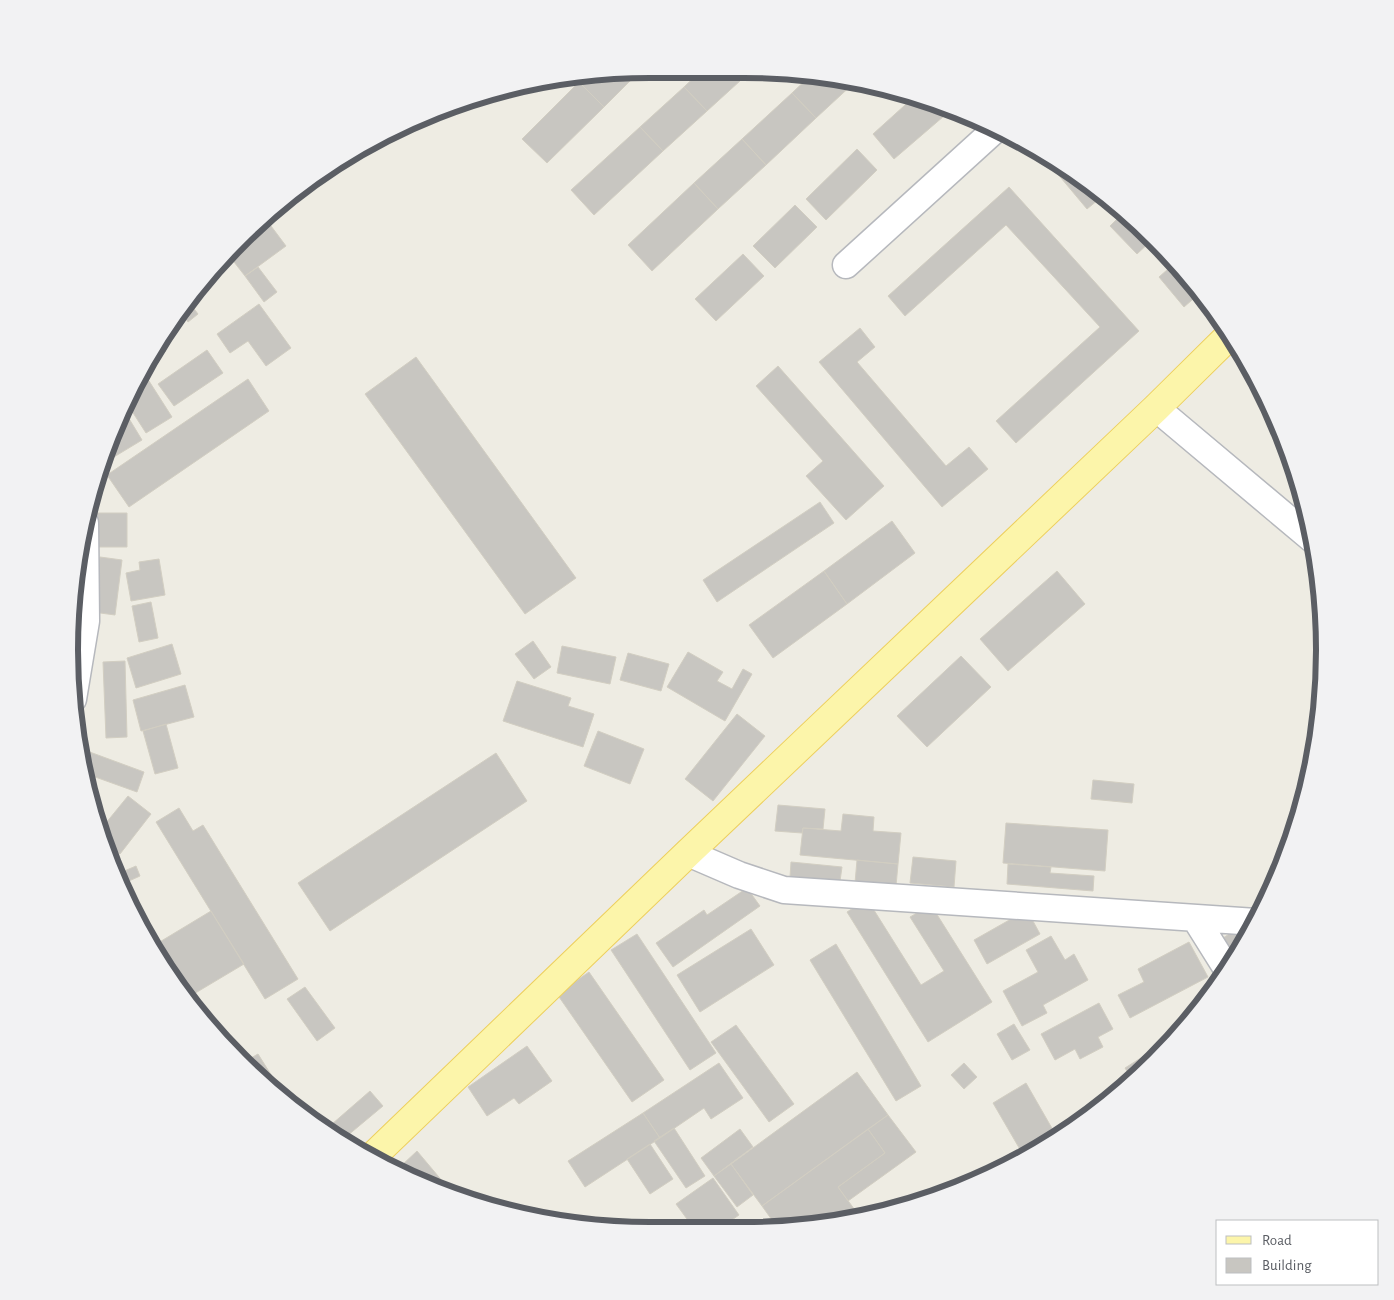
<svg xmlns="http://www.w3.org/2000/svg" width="1394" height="1300" font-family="'Alegreya Sans',sans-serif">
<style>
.building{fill:#c8c6c1;stroke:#d2cec2}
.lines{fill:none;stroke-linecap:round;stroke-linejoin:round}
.minor-casing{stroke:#b6b8bd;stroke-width:29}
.major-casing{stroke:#edcf5d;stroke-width:30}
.minor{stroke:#fff;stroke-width:26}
.major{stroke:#fcf5aa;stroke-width:28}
.rim{fill:none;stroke:#5b5e64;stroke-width:6}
</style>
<rect width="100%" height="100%" fill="#eeece3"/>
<path class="building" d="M703,69L752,70L707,111L684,87Z
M641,70L604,107L579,82L586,75Z
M811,75L855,82L816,118L792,93Z
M536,80H540L532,91L522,85Z
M579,82L604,107L547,163L522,139Z
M684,87L707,111L663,151L640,127Z
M792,93L816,118L766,165L742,139Z
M915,96L951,110L894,159L873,134Z
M640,127L663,151L594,215L571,190Z
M742,139L766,165L718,209L694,183Z
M857,149L877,170L826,220L806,199Z
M1063,167L1098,189L1104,195L1087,209L1056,172Z
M694,183L718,209L652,271L628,245Z
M1009,187L1139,331L1016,443L996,421L1100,327L1006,225L905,316L888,296Z
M795,205L817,227L775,268L753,246Z
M1123,213L1152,240L1137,254L1110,226Z
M268,222L286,246L245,276L227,253L235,246Z
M743,254L764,276L716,321L695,299Z
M1176,262L1181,267L1200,293L1184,307L1159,277Z
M258,267L277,292L264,302L245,276Z
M188,301L198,314L188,322L181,312Z
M259,304L291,348L266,366L248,341L230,353L217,334Z
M860,328L875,347L857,362L946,466L969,447L988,469L942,507L819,362Z
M159,342L166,351L143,367L146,360Z
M207,350L223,373L174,406L158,384Z
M416,357L576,578L525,614L365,394Z
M778,366L884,486L846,520L806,476L823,461L756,386Z
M248,379L269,411L129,507L107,475Z
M149,381L172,417L146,433L128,405L133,391Z
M125,412L142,440L104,463Z
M820,502L834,523L717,602L703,580Z
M92,513H127V547H91Z
M892,521L915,553L847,604L824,571Z
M100,557L122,560L115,615L93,612Z
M159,559L165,595L131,601L126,573L140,570L139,562Z
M824,571L847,604L773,658L749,625Z
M1057,571L1085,604L1008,671L980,639Z
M151,602L158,638L139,642L132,606Z
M533,641L551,667L534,679L515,654Z
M172,644L181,674L136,688L127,658Z
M562,646L616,657L610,684L557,673Z
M688,652L723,672L717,681L732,689L743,669L752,674L725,721L667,687Z
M628,653L669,664L661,691L620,680Z
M961,656L991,687L927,747L897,716Z
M125,661L127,737L106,738L103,662Z
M517,681L571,698L568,706L594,714L583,747L503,721Z
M185,685L194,717L141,731L133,700Z
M737,714L765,736L713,801L685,779Z
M166,724L178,768L155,774L143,731Z
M598,731L644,749L630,784L584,766Z
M87,751L144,772L137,792L87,774L83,762Z
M496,753L527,801L330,931L298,883Z
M1093,780L1134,784L1132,803L1091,799Z
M128,796L151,814L120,854L105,841L101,829Z
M778,805L825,809L823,829L803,828L802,833L775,831Z
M179,808L193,831L203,825L298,979L265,999L156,822Z
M843,814L874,817L873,831L901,833L898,864L800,855L803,828L841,831Z
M1006,823L1108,830L1105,871L1003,863Z
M913,857L956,861L954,887L910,883Z
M857,860L898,864L896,886L855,883Z
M791,862L842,867L840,881L790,877Z
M1008,864L1051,867L1050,873L1094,876L1093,891L1007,884Z
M136,866L140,876L120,885L115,875Z
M747,888L760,906L673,967L656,943L704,910L707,915Z
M867,899L921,985L944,971L910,917L931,905L992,1002L928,1042L847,912Z
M1027,910L1040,934L987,964L974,940Z
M211,911L244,964L187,998L167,973L153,946Z
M751,929L774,965L700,1012L677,975Z
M1237,929L1245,940L1235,956L1223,938Z
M637,934L716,1053L690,1070L611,950Z
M1051,936L1065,960L1074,954L1088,980L1043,1005L1047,1013L1022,1026L1003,991L1038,972L1026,950Z
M1189,942L1208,977L1130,1018L1118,995L1144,982L1138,969Z
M836,944L921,1086L896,1101L810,960Z
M589,972L664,1080L632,1102L557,994Z
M305,987L335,1028L317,1041L287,999Z
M1099,1003L1113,1029L1098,1037L1103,1047L1080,1059L1075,1049L1055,1060L1041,1034Z
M1014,1024L1030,1050L1012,1060L997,1034Z
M736,1025L794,1104L769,1122L711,1042Z
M1174,1037L1133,1081L1125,1068Z
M527,1046L552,1081L519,1104L514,1098L487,1116L468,1087Z
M258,1054L280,1089L276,1091L242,1063Z
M719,1063L743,1098L711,1119L704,1108L660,1138L643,1113Z
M964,1063L977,1077L964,1089L951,1075Z
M857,1072L888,1115L762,1206L731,1164Z
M1026,1083L1057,1137L1035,1153L1025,1158L993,1103Z
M370,1091L383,1106L341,1141L324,1131Z
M643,1113L660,1138L585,1187L568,1161Z
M888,1115L916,1152L848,1201L838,1187L885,1153L868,1129Z
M674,1128L705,1176L686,1188L654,1141Z
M740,1129L753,1147L714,1176L701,1158Z
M868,1129L885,1153L838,1187L860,1217L818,1226L810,1216L795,1227H777L762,1206Z
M650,1144L673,1179L650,1194L627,1159Z
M417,1151L454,1195L428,1187L412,1179L401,1166Z
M731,1164L753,1195L737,1207L714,1176Z
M713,1178L739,1215L719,1229L695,1230L676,1204Z"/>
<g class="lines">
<g class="minor-casing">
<path id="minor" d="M846,265L998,127
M1156,408L1312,539
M73,699L86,621L85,523
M688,853L739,875L784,890L1256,922
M1195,918L1227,969"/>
</g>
<g class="major-casing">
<path id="major" d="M372,1157L688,853L1156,408L1230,335"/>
</g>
<use href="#minor" class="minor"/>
<use href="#major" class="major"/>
</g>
<path d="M0 0H1394V1300H0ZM650 78H744A572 572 0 0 1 1316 650V650A572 572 0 0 1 744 1222H650A572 572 0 0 1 78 650V650A572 572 0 0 1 650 78Z" fill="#f2f2f3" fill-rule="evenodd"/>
<path class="rim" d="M650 78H744A572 572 0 0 1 1316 650V650A572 572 0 0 1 744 1222H650A572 572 0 0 1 78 650V650A572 572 0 0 1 650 78Z"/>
<rect x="1216" y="1220" width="162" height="65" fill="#ffffff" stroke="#bdbfc1"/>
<rect x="1226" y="1236" width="25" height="8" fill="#fcf5aa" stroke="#bdbfc1"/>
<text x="1262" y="1245" font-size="15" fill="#5b5e64">Road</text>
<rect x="1226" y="1258" width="25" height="15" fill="#c8c6c1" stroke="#bdbfc1"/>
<text x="1262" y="1270" font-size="15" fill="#5b5e64">Building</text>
</svg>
